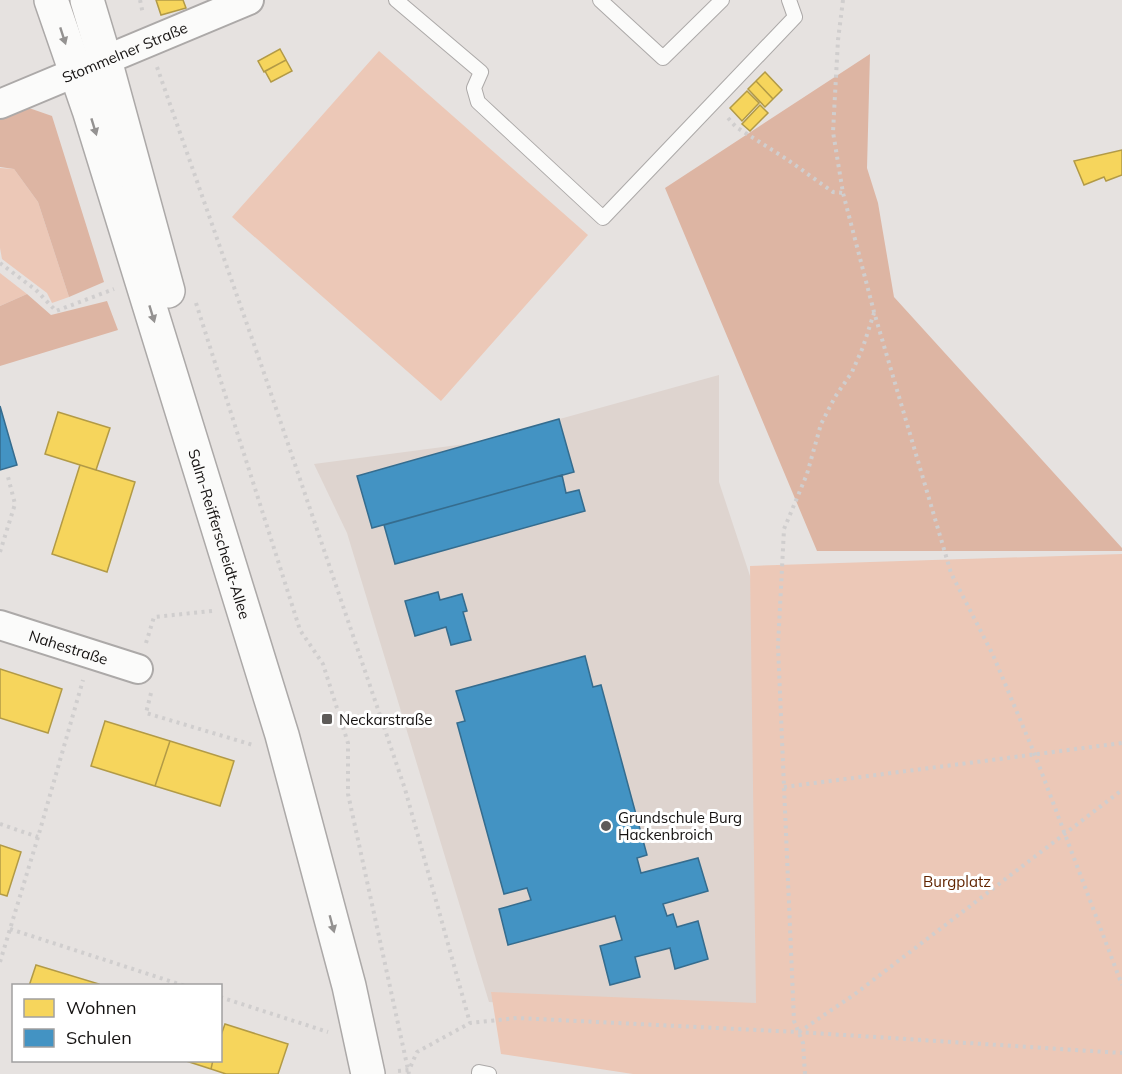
<svg xmlns="http://www.w3.org/2000/svg" width="1122" height="1074" font-family="Mulish,sans-serif">
<style>
.built{fill:#ded4cf}
.green{fill:#ecc8b7}
.forest{fill:#ddb5a3}
.homes{fill:#f6d55c;stroke:#b29a46;stroke-width:1.5}
.schools{fill:#4393c3;stroke:#356c8e;stroke-width:1.5}
.lines{fill:none;stroke-linecap:round;stroke-linejoin:round}
.service-casing{stroke:#aca9a8;stroke-width:16}
.minor-casing{stroke:#aca9a8;stroke-width:32}
.tertiary-casing{stroke:#aca9a8;stroke-width:36}
.path{stroke:#d0cece;stroke-width:4;stroke-dasharray:3 4.5;stroke-linecap:butt}
.service{stroke:#fbfbfa;stroke-width:14}
.minor{stroke:#fbfbfa;stroke-width:28}
.tertiary{stroke:#fbfbfa;stroke-width:33}
.oneway{fill:#949291}
.poi-dot{fill:#5e5b59;stroke:#fff;stroke-width:2}
.labels{text-anchor:middle;dominant-baseline:central;stroke-width:6;stroke-linejoin:round;paint-order:stroke}
.street-label{font-size:15px;fill:#151211;stroke:#fff}
.poi-label{font-size:15px;fill:#151211;stroke:#fff;text-anchor:start}
.park-label{font-size:15px;fill:#612400;stroke:#fff}
</style>
<rect width="100%" height="100%" fill="#e6e2e0"/>
<path class="built" d="M719,375V482L753,585L784,1019L489,1002L347,533L314,464L473,443Z"/>
<path class="green" d="M379,51L588,235L441,401L232,217Z
M0,168L14,169L38,202L69,297L52,303L47,293L2,259L0,248Z
M0,273L27,294L0,306Z
M1122,554V1074H633L501,1054L491,992L756,1003L750,566Z"/>
<path class="forest" d="M870,54L867,168L878,203L894,297L1122,548V551H817L665,188Z
M14,108H29L52,116L104,282L69,297L38,202L14,169L0,167V113Z
M27,294L51,315L107,301L118,330L0,366V306Z"/>
<path class="homes" d="M156,0H183L186,8L161,15Z
M280,49L286,60L264,72L258,61Z
M286,60L292,71L271,82L265,71Z
M765,72L782,90L773,99L756,81Z
M756,81L773,99L765,107L748,89Z
M747,91L759,103L742,121L730,108Z
M760,105L768,113L750,131L742,124Z
M1122,150V175L1106,181L1104,177L1084,185L1074,161Z
M58,412L110,428L96,470L45,454Z
M80,465L135,482L107,572L52,554Z
M0,669L62,689L48,733L0,718Z
M105,721L170,741L155,786L91,766Z
M170,741L234,761L220,806L155,786Z
M0,845L21,852L7,896L0,894Z
M36,965L99,984V986H29Z
M225,1024L288,1044L278,1074H226L211,1069L213,1060H220V1038Z
M183,1060H213L211,1069Z"/>
<path class="schools" d="M0,406L17,465L0,470Z
M559,419L574,472L372,528L357,476Z
M562,475L566,493L579,490L585,511L395,564L384,525Z
M438,592L440,600L462,594L467,611L463,612L471,640L451,645L446,627L415,636L405,601Z
M585,656L593,687L601,685L647,855L637,858L641,873L698,858L708,891L663,904L667,916L673,914L677,927L698,921L708,959L675,969L670,948L635,957L640,977L610,985L600,946L622,940L615,916L508,945L499,909L531,900L527,888L504,894L457,723L465,721L456,691Z"/>
<g class="lines">
<g class="service-casing">
<path id="service" d="M396,0L481,72L474,88L478,102L603,218L795,17L789,0
M600,0L663,58L722,0
M479,1074V1072L489,1074"/>
</g>
<g class="minor-casing">
<g id="minor">
<path id="s1" d="M0,104L249,0"/>
<path id="s2" d="M0,625L138,669"/>
</g>
</g>
<g class="tertiary-casing">
<g id="tertiary">
<path id="s3" d="M51,0L89,110L282,735L349,986L368,1074"/>
<path d="M87,0L105,60L168,291"/>
</g>
</g>
<path class="path" d="M140,0L143,14
M843,0L838,40L833,132L843,193L874,312L951,573L993,655L1035,755L1122,985
M157,67L263,370L405,789L470,1023
M728,118L736,127L788,160L833,192L843,193
M0,263L36,290L56,311L114,289
M196,303L300,630L323,664L348,743V794L409,1074
M0,552L15,504L8,477
M146,643L154,617L212,611
M151,693L146,713L253,745
M784,787L1122,743
M0,824L38,837
M10,929L185,986
M0,962L38,837L83,680
M220,997L328,1032
M799,1032L855,994L1122,790
M398,1071L409,1070L417,1052L470,1023L517,1018L798,1032L1122,1053
M805,1074L803,1043L794,1021L778,646L784,529L807,474L821,424L835,397L852,372L863,347L874,313"/>
<use href="#service" class="service"/>
<use href="#minor" class="minor"/>
<use href="#tertiary" class="tertiary"/>
</g>
<defs><path id="oneway-solid" d="M-6-.8H1V-3.2L6.5 0L1 3.2V.8H-6Z" transform="scale(1.5)"/></defs>
<g class="oneway">
<use href="#oneway-solid" transform="translate(63 36) rotate(72)"/>
<use href="#oneway-solid" transform="translate(94 127) rotate(73)"/>
<use href="#oneway-solid" transform="translate(152 314) rotate(73)"/>
<use href="#oneway-solid" transform="translate(332 924) rotate(75)"/>
</g>
<g class="poi-dot">
<rect x="321" y="713" width="12" height="12" rx="3"/>
<circle cx="606" cy="826" r="6"/>
</g>
<g class="labels">
<g class="street-label">
<text stroke="none"><textPath href="#s1" startOffset="135">Stommelner Straße</textPath></text>
<text stroke="none"><textPath href="#s3" startOffset="560">Salm-Reifferscheidt-Allee</textPath></text>
<text stroke="none"><textPath href="#s2" startOffset="72">Nahestraße</textPath></text>
</g>
<g class="poi-label">
<text x="339" y="719">Neckarstraße</text>
<text x="618" y="817">Grundschule Burg<tspan x="618" dy="17">Hackenbroich</tspan></text>
</g>
<g class="park-label">
<text x="957" y="881">Burgplatz</text>
</g>
</g>
<rect x="12" y="984" width="210" height="78" fill="#ffffff" stroke="#a1a0a0" stroke-width="1.5"/>
<rect x="24" y="999" width="30" height="18" fill="#f6d55c" stroke="#a1a0a0" stroke-width="1.5"/>
<text x="66" y="1014" font-size="18" fill="#151211">Wohnen</text>
<rect x="24" y="1029" width="30" height="18" fill="#4393c3" stroke="#a1a0a0" stroke-width="1.5"/>
<text x="66" y="1044" font-size="18" fill="#151211">Schulen</text>
</svg>
